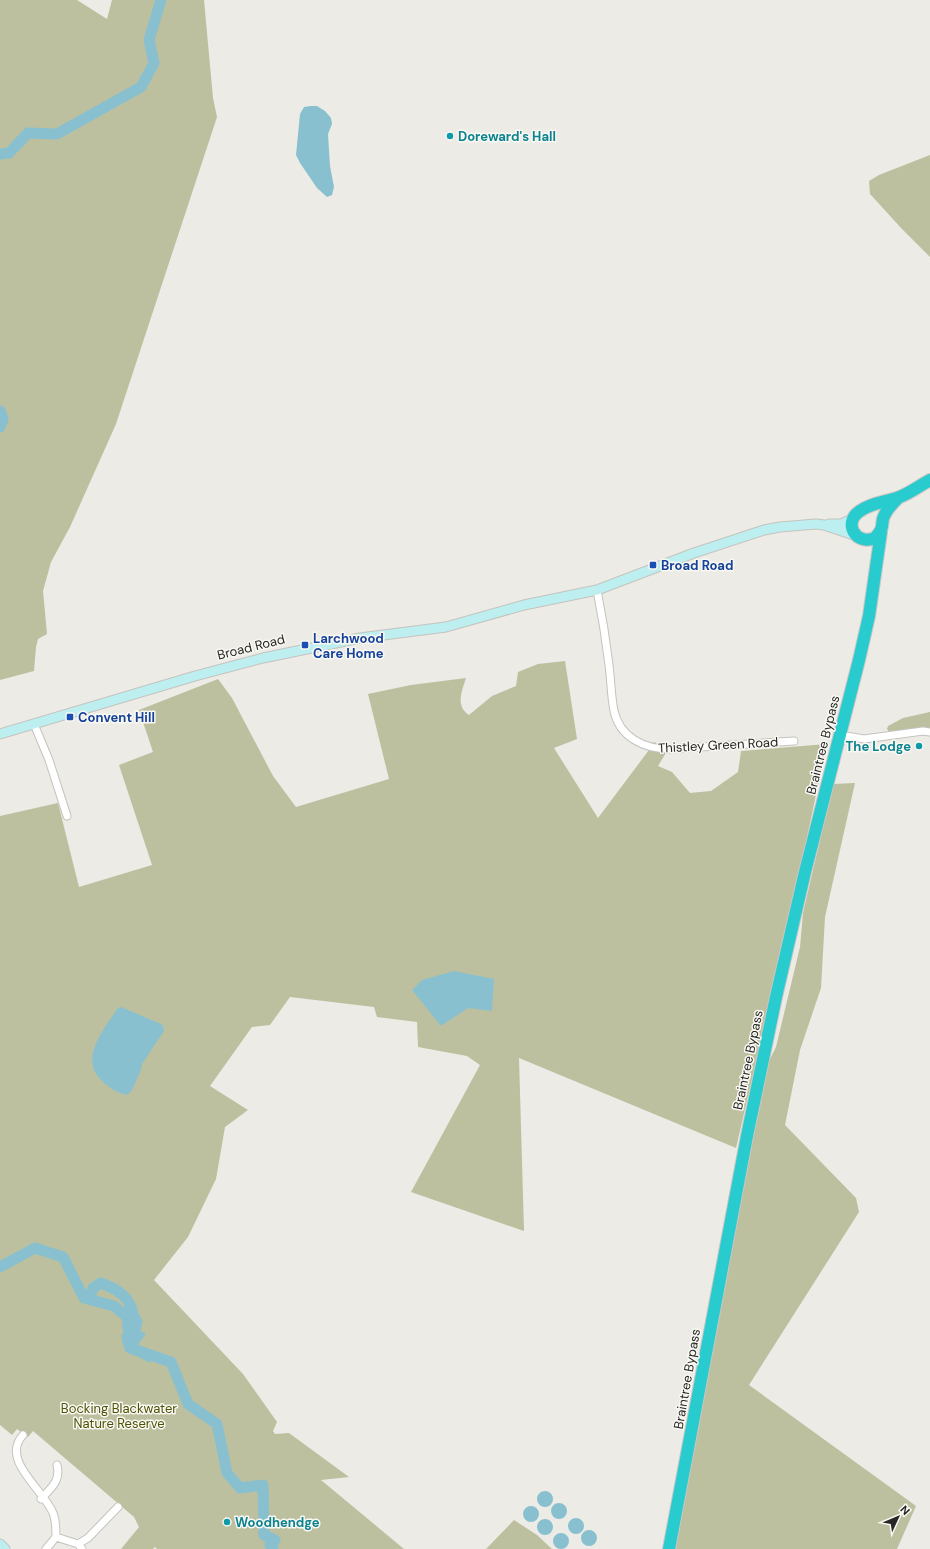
<svg xmlns="http://www.w3.org/2000/svg" width="930" height="1549" font-family="'DM Sans',sans-serif">
<style>
.green{fill:#bcc09e}
.water{fill:#89c0d0}
.lines{fill:none;stroke-linecap:round;stroke-linejoin:round}
.river{stroke:#89c0d0;stroke-width:11}
.street-casing{stroke:#c4c3be;stroke-width:9}
.secondary-casing{stroke:#c4c3be;stroke-width:11}
.highway-casing{stroke:#c7c7c6;stroke-width:14}
.street{stroke:#fff;stroke-width:7}
.secondary{stroke:#beeff0;stroke-width:9}
.highway{stroke:#28cbce;stroke-width:12}
.culture-dot{fill:#0f9aa8;stroke:#f9f8f3;stroke-width:1.5}
.transit-dot{fill:#1a4fb4;stroke:#f9f8f3;stroke-width:1.5}
.labels{text-anchor:middle;dominant-baseline:central;stroke-width:3;stroke-linejoin:round;paint-order:stroke}
.culture-label{font-size:13px;font-weight:bold;fill:#0d838f;stroke:#f9f8f3;text-anchor:start}
.transit-label{font-size:13px;font-weight:bold;fill:#164399;stroke:#f9f8f3;text-anchor:start}
.street-label{font-size:13px;fill:#272725;stroke:#f9f8f3}
.park-label{font-size:13px;fill:#4e5205;stroke:#f9f8f3}
</style>
<rect width="100%" height="100%" fill="#ecebe6"/>
<path class="green" d="M0,0H77L107,19L112,0H204L213,98L217,117L116,424L70,527L51,562L43,591L47,634L38,639L36,647L34,671L0,680Z
M930,155V257L902,229L870,194L869,181L879,175Z
M565,661L577,739L554,748L598,818L655,742L667,751L658,766L672,772L690,793L711,791L738,772L741,751L827,744L793,902L736,1148L519,1058L524,1231L411,1192L480,1065L467,1056L418,1047L417,1022L377,1017L374,1007L290,997L270,1025L252,1027L210,1086L248,1110L225,1127L216,1179L188,1237L154,1280L243,1374L277,1422L273,1431L275,1434L289,1433L349,1477L321,1480L404,1549H157L155,1547L153,1549H121L139,1527L134,1517L33,1431L28,1437L17,1429L12,1435L0,1425V816L58,803L79,887L152,865L119,765L153,752L139,710L218,679L232,698L273,776L296,807L389,779L368,694L411,685L466,678C462,691 455,706 469,715L492,696L516,686L518,672L538,664Z
M930,712V729L890,733L887,729L888,726L903,718Z
M855,783L825,917L821,988L800,1050L785,1125L856,1198L859,1212L749,1385L916,1506L897,1549H675L693,1448L766,1067L776,1047L800,947L803,913L833,784Z
M514,1520L537,1535L552,1549H486Z"/>
<path class="water" d="M311,106H317L325,111L331,118L332,124L328,134L330,166L334,187L332,195L327,197L317,188L300,163L296,155L300,114L304,107Z
M454,971L494,979L492,1011L468,1008L441,1026L412,990L422,980Z
M121,1007L161,1024L163,1026L164,1031L142,1064L141,1070L131,1092L126,1095C114,1091 111,1089 102,1081C78,1058 104,1030 117,1009Z
M143,1332L146,1334L139,1343L138,1348L145,1357L150,1360V1363L126,1350L123,1345L121,1334L136,1338L139,1333Z
M537 1499a8 8 0 1 1 16 0a8 8 0 1 1-16 0Z
M551 1511a8 8 0 1 1 16 0a8 8 0 1 1-16 0Z
M523 1514a8 8 0 1 1 16 0a8 8 0 1 1-16 0Z
M568 1526a8 8 0 1 1 16 0a8 8 0 1 1-16 0Z
M537 1527a8 8 0 1 1 16 0a8 8 0 1 1-16 0Z
M581 1538a8 8 0 1 1 16 0a8 8 0 1 1-16 0Z
M553 1541a8 8 0 1 1 16 0a8 8 0 1 1-16 0Z"/>
<g class="lines">
<path class="river" d="M0,154L9,153L28,133L57,134L141,87L154,63L149,40L161,0
M0,411L3,419L0,427
M0,1267L35,1248L63,1257L84,1298L114,1306L127,1317L130,1348L171,1362L188,1404L217,1424L227,1473L240,1488L263,1485L264,1535L275,1540L270,1545L273,1549
M84,1298L92,1292L93,1288L101,1283C114,1288 126,1294 131,1307C133,1313 133,1317 137,1322L135,1331L137,1337"/>
<g class="street-casing">
<path id="street" d="M597,590C602,615 606,640 609,665C611,680 611,696 614,711C620,738 645,749 669,749L794,741
M34,724L49,760L67,816
M840,735L864,739L923,731L930,732
M23,1435C0,1460 43,1489 53,1513C56,1520 56,1530 56,1537L46,1549
M41,1499C51,1488 61,1481 57,1465
M56,1537L78,1544L82,1549
M78,1544L88,1538L118,1507"/>
</g>
<g class="secondary-casing">
<path id="secondary" d="M829,524H841L852,519
M0,734L195,676L263,658L360,638L446,627L524,605L597,590L694,553L764,530L780,527L816,524L824,525L857,536
M0,1544L5,1549"/>
</g>
<g class="highway-casing">
<path id="highway" d="M898,498C893,503 888,508 885,514C879,524 887,525 875,538C856,546 842,523 860,511C871,503 885,502 897,498C909,494 919,486 930,480
M669,1549L747,1136L776,997L805,872L859,660L869,616L881,532"/>
</g>
<use href="#street" class="street"/>
<use href="#secondary" class="secondary"/>
<use href="#highway" class="highway"/>
</g>
<g class="culture-dot">
<circle cx="450" cy="136" r="4"/>
<circle cx="919" cy="746" r="4"/>
<circle cx="227" cy="1522" r="4"/>
</g>
<g class="transit-dot">
<rect x="649" y="561" width="8" height="8" rx="2"/>
<rect x="301" y="641" width="8" height="8" rx="2"/>
<rect x="66" y="713" width="8" height="8" rx="2"/>
</g>
<g class="labels">
<g class="culture-label">
<text x="458" y="136">Doreward's Hall</text>
<text x="911" y="746" text-anchor="end">The Lodge</text>
<text x="235" y="1522">Woodhendge</text>
</g>
<g class="transit-label">
<text x="661" y="565">Broad Road</text>
<text x="313" y="638">Larchwood<tspan x="313" dy="15">Care Home</tspan></text>
<text x="78" y="717">Convent Hill</text>
</g>
<g class="street-label">
<text transform="translate(251 647) rotate(-14)">Broad Road</text>
<text transform="translate(718 745) rotate(-3)">Thistley Green Road</text>
<text transform="translate(823 745) rotate(-76)">Braintree Bypass</text>
<text transform="translate(748 1060) rotate(-78)">Braintree Bypass</text>
<text transform="translate(687 1379) rotate(-80)">Braintree Bypass</text>
</g>
<g class="park-label">
<text x="119" y="1408">Bocking Blackwater<tspan x="119" dy="15">Nature Reserve</tspan></text>
</g>
</g>
<g transform="translate(898 1517) rotate(46)" stroke="#f9f8f3" stroke-width="3" paint-order="stroke">
<path d="M0-3L7 15L0 10L-7 15Z" fill="#272725"/>
<text y="-6" font-size="11" font-weight="bold" text-anchor="middle" fill="#272725">N</text>
</g>
</svg>
